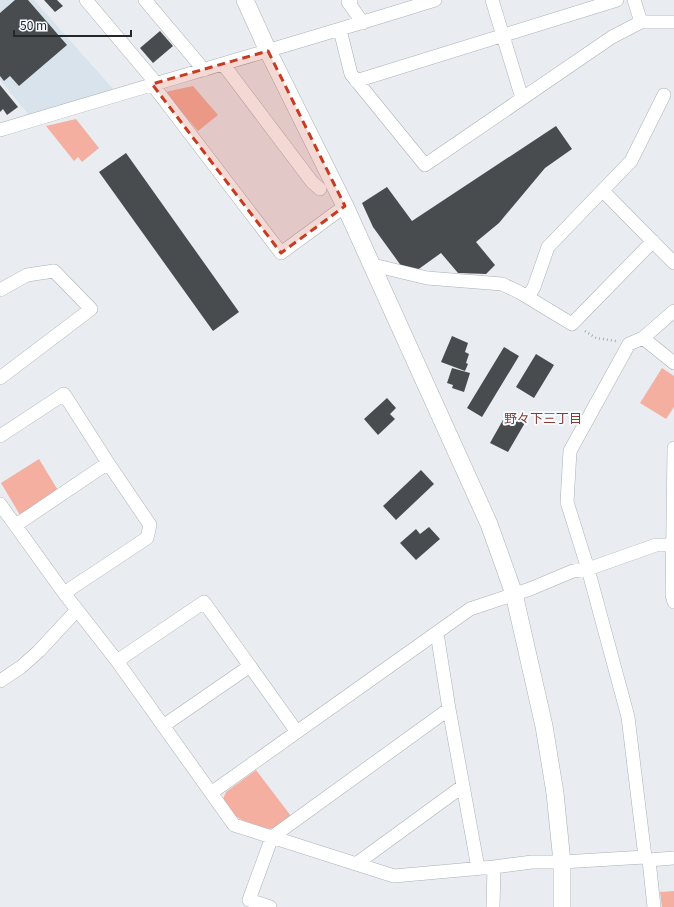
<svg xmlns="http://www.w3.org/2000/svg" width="674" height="907" font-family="Georgia,'Noto Sans JP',serif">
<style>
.built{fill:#d8e3ec}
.green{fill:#f5afa0}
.building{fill:#484c4f}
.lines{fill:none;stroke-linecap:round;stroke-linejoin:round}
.minor-casing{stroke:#acb0b4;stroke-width:14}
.tertiary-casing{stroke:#acb0b4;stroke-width:18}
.path{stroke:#a7abae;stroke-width:2.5;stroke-dasharray:1 3;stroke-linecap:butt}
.minor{stroke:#fff;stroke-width:13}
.tertiary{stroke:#fff;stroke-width:17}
.marked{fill:#c63b21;fill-opacity:0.2;stroke:#c63b21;stroke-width:3;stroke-dasharray:8 5;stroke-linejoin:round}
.labels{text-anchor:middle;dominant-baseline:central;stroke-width:4;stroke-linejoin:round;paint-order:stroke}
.neighbourhood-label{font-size:13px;fill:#833d2f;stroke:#f6fafe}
</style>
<rect width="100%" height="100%" fill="#e9edf1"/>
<path class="built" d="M0,0H34L114,90L29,115L0,80Z"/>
<path class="green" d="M193,86L218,115L198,131L165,92Z
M76,119L99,148L82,162L78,157L74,161L46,126Z
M662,368L674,376V407L666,419L640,403Z
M39,459L59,492L20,515L1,483Z
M256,770L291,816L275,828L267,829L242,820L235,816L223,799L226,792Z
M674,891V907H662L660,892Z"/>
<path class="building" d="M15,0H28L67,45L19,86L10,76L4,81L0,76V13Z
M44,0H57L63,6L55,12Z
M160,31L173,46L153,63L140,48Z
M0,85L18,107L7,115L3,109L0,112Z
M556,126L572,149L545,168L499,223L476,242L495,265L486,274L458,273L441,253L416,271L402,267L373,227L362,203L387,187L412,221Z
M126,153L239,312L213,331L99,172Z
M452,336L468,343L465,352L469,354L466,363L468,364L465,371L441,362Z
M504,347L519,356L482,417L467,408Z
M536,354L554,365L534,398L516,387Z
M452,368L470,373L464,392L452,388L453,385L447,383Z
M387,398L396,408L390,414L395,419L378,435L364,419Z
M508,411L526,421L508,452L490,443Z
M421,470L434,484L396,520L383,506Z
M429,527L440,539L416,560L400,543L416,529L420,534Z"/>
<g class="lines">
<g class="minor-casing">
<path id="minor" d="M86,0L156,83
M145,0L204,70
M351,0L348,2L363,23
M492,0L522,98
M634,0L641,22
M340,30L351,74L425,165L612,37L641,22H674
M223,64L312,182L320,189
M356,81L617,0
M152,84L281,253L345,206
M0,130C145,86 291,45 435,0
M603,191L674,263
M373,265L427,278L502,284L519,292L572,324L653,241
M0,290L27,275L54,271L91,309L0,378
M528,297L534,287L548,247L631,161L664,95
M643,338L674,363
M0,436L64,394L108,463L150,525L147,538L64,593
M674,448L672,595L674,602
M0,504L64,593L117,661L234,825L394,876L494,867L532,862H562L645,857L649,860L654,907
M16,525L108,463
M437,633L449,709L478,868
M117,661L204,602L297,732
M0,681L21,667L39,651L77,610
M163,726L250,666
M211,793L470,609L530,589L573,571L588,569L656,545H672
M645,857L628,717L588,569L567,502L570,451L629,344L643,338L674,311
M649,860L674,858
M356,864L463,786
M270,907L249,900L272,837L449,709
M493,907L494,867"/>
</g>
<g class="tertiary-casing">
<path id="tertiary" d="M245,0L268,51L345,206L489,524L514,594L544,726L555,793L562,862V907"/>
</g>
<path class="path" d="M585,331L596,338L616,341"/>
<use href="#minor" class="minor"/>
<use href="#tertiary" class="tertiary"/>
</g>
<path class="marked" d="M268,51L345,206L281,253L152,84Z"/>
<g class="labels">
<g class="neighbourhood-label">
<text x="543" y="417">野々下三丁目</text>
</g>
</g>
<path d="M14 30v6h117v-6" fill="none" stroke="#252728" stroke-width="2"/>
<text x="20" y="30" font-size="12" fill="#252728" stroke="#f6fafe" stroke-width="3" paint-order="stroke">50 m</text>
</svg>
